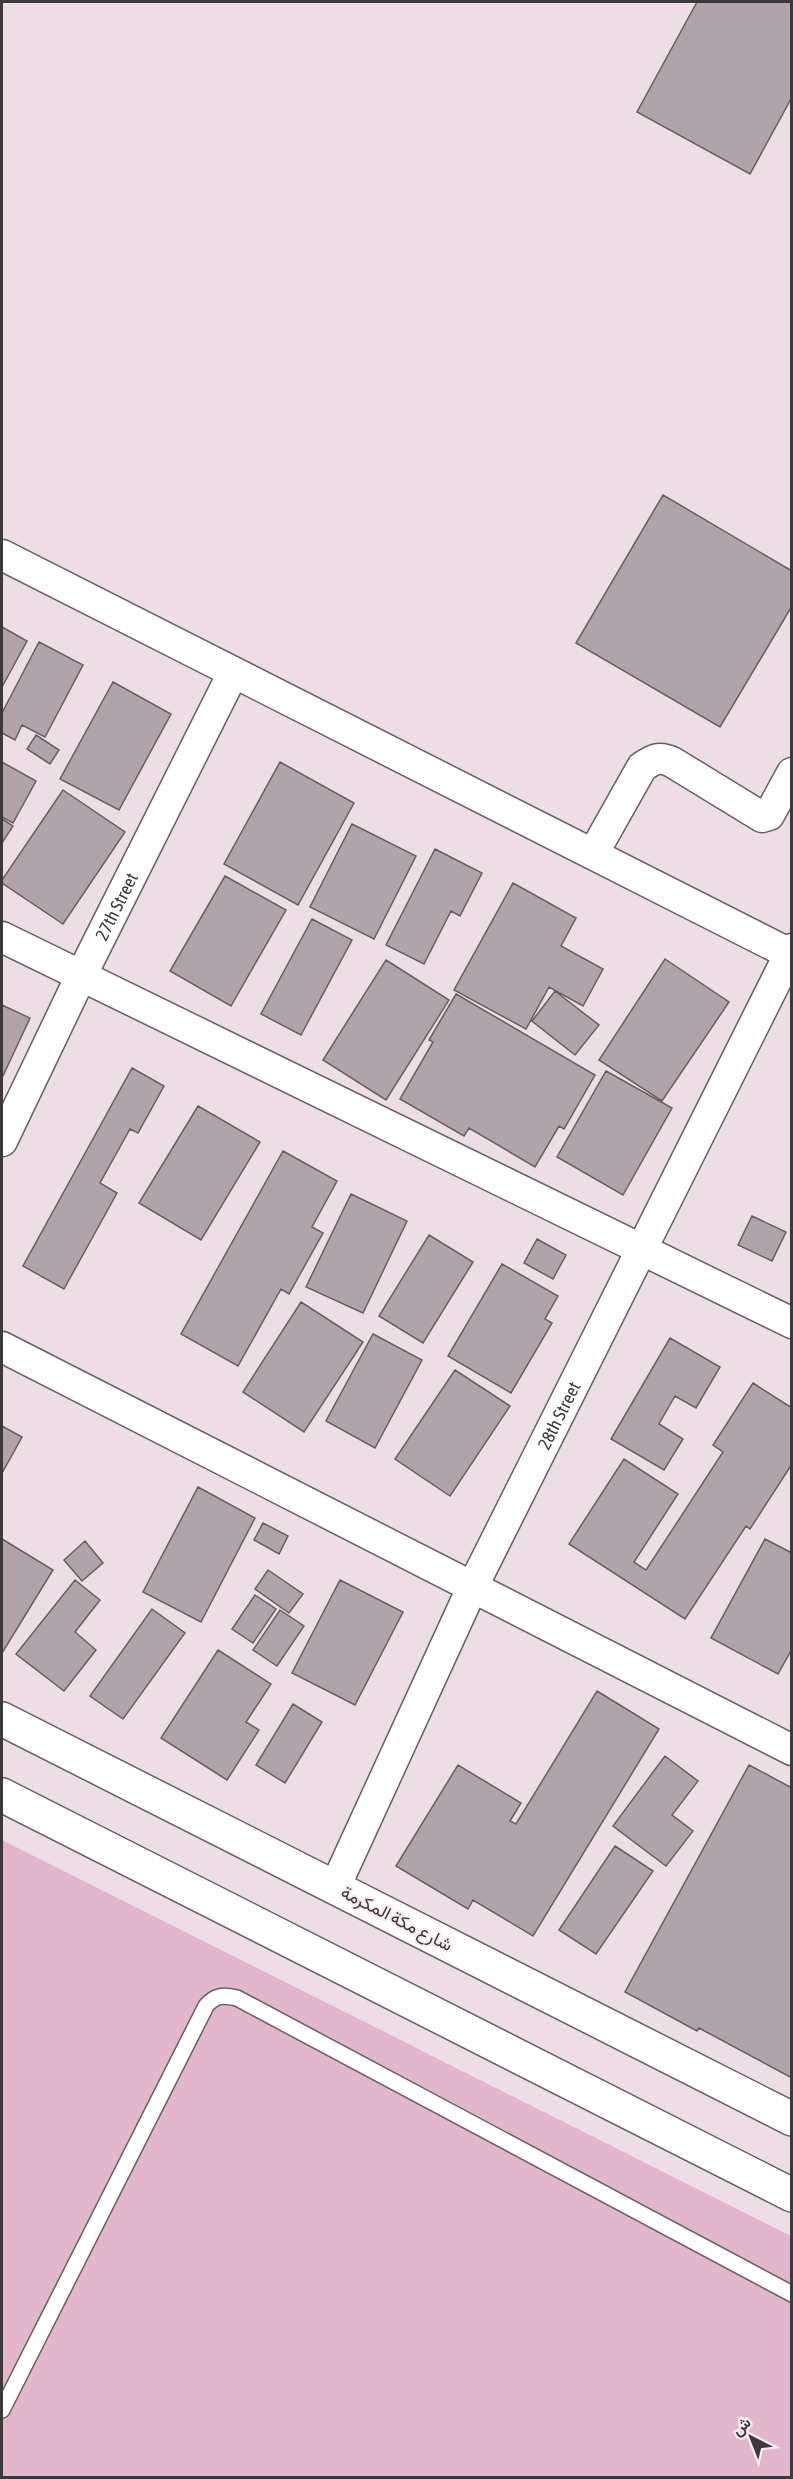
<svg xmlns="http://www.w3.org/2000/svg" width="793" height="2479" font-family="'Asap Condensed',Vazirmatn,sans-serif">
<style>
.green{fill:#e2b6cb}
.building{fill:#b0a3a9;stroke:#6a5e63;stroke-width:1.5}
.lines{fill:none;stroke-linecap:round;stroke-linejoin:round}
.lane-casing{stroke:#695e63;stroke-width:18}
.street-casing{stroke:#695e63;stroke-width:33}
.secondary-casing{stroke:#695e63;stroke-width:36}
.lane{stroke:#fff;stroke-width:15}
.street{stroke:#fff;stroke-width:30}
.secondary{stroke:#fff;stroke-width:33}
.labels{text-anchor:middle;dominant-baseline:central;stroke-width:4.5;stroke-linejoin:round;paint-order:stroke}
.street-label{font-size:18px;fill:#3d383a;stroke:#f9ebf2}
</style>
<rect width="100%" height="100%" fill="#ecdee4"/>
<path class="green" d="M2,1840L791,2236V2477H2Z"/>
<path class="building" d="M697,2H792V97L750,174L637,112Z
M663,495L792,571V606L720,727L576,643Z
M2,627L27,641L2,687Z
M39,642L83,665L45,737L22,725L15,740L2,733V713Z
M113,682L171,714L119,810L60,779Z
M36,735L59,750L50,764L27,749Z
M2,762L36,781L13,823L2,817Z
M280,762L354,803L298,905L224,864Z
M63,790L125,832L63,924L2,883V880Z
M2,819L13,826L2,843Z
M352,824L416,856L374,939L310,907Z
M435,849L482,873L460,916L451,911L424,964L386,945Z
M225,876L286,910L231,1006L170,971Z
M513,883L576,918L561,946L603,969L583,1006L549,987L526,1029L454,990Z
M312,919L352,940L301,1035L261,1014Z
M665,959L729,1002L662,1101L599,1060Z
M386,960L449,1000L386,1100L323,1060Z
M555,991L599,1025L575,1055L532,1021Z
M456,994L595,1075L564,1129L559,1126L535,1167L469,1128L464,1136L400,1099L433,1042L429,1040Z
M2,1005L30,1018L2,1078Z
M132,1068L164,1086L138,1133L130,1129L100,1183L117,1193L64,1289L23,1266Z
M606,1071L672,1108L623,1195L557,1157Z
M198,1106L260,1142L201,1240L139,1203Z
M283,1151L337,1181L312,1227L323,1233L289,1294L281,1289L238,1366L181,1334Z
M351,1194L407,1221L363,1313L306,1287Z
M752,1216L786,1232L772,1261L738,1245Z
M429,1235L473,1262L423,1343L379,1316Z
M537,1239L566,1255L553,1279L524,1263Z
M502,1264L558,1296L545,1319L552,1323L511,1393L448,1356Z
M301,1302L363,1342L304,1432L243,1392Z
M373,1334L422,1360L375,1448L326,1421Z
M670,1338L720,1367L696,1408L675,1396L659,1424L683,1439L664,1470L611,1439Z
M455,1370L510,1406L450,1496L395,1459Z
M753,1383L792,1408V1464L750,1529L746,1526L685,1619L569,1544L624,1459L678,1494L634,1562L646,1570L723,1452L713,1445Z
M2,1426L22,1437L2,1473Z
M198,1487L255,1518L201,1622L143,1592Z
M263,1523L288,1536L279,1554L254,1540Z
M2,1539L53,1570L2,1653Z
M765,1539L792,1553V1649L778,1674L711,1638Z
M85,1541L103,1563L82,1581L64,1560Z
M268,1570L303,1594L289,1613L255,1589Z
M75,1580L100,1600L75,1632L96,1650L64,1691L16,1654Z
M340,1580L403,1612L355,1705L292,1673Z
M255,1595L276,1609L253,1643L232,1629Z
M152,1609L185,1633L123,1719L90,1696Z
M280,1610L304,1626L277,1666L253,1650Z
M218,1650L271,1684L246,1722L259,1730L227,1780L161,1738Z
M597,1691L659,1729L533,1936L473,1900L468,1909L396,1866L458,1765L521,1803L510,1821L516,1824Z
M293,1704L322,1722L285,1783L256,1765Z
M665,1756L698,1781L672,1815L693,1831L666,1866L613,1826Z
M749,1765L792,1788V2078L699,2028L697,2031L625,1992Z
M615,1846L653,1871L596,1954L559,1930Z"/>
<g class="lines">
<g class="lane-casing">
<path id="lane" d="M2,2410L206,2006C215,1995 223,1995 237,1998L792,2294"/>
</g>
<g class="street-casing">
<g id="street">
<path d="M2,555L792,955"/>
<path d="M593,854L642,767C654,759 659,756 672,762L762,817L769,815L792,773"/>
<path d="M2,937L792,1323"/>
<path id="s1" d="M2,1141L81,976L233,673"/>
<path d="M2,1347L792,1750"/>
<path id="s2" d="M335,1887L473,1586L792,949"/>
</g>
</g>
<g class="secondary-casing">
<path id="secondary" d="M2,1719L792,2119
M2,1795L792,2195"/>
</g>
<use href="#lane" class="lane"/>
<use href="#street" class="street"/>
<use href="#secondary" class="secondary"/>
</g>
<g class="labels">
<g class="street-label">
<text stroke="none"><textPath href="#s1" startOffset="261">27th Street</textPath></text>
<text stroke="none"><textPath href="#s2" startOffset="522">28th Street</textPath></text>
<text transform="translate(397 1918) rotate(27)">شارع مكة المكرمة</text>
</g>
</g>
<rect width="793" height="2479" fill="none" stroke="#3d383a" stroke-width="6"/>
<g transform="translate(751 2437) rotate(318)" stroke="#f9ebf2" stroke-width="4.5" paint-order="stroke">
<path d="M0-4.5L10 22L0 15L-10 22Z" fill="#3d383a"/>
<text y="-9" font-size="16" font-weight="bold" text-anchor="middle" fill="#3d383a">ش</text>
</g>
</svg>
